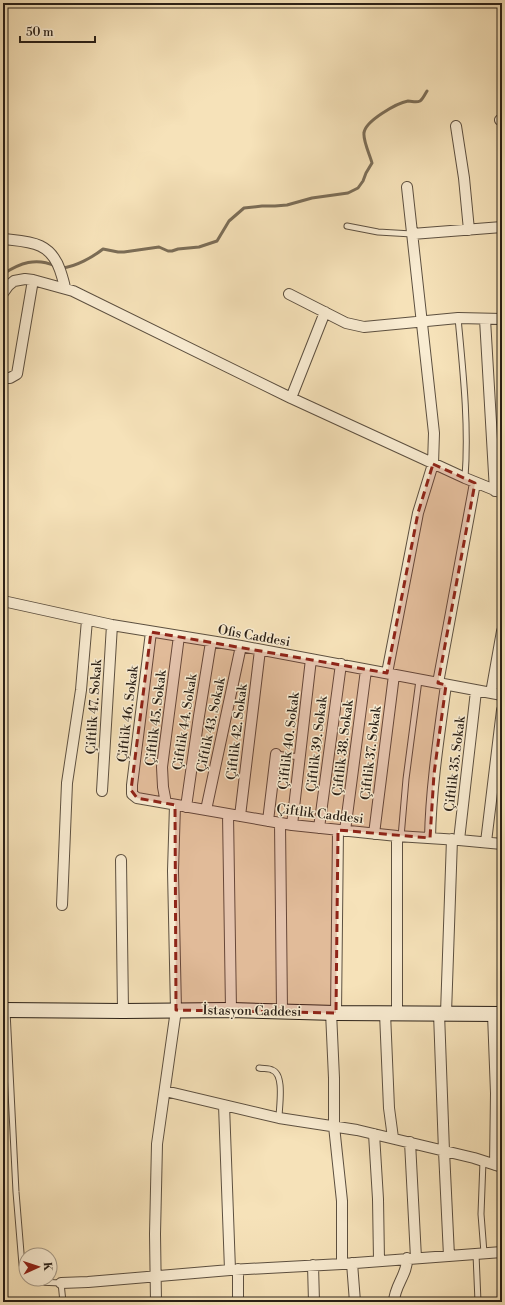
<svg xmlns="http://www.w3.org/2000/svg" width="505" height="1305" font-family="'Libre Bodoni',serif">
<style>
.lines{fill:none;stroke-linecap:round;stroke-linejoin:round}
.stream{stroke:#7b6d57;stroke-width:3}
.service-casing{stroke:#5d5040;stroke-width:7}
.minor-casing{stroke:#5d5040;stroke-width:12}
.secondary-casing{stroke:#2a2017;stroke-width:16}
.service{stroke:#f9ecd2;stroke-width:5}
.minor{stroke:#f9ecd2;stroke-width:10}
.secondary{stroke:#f9ecd2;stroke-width:14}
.marked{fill:#8f2418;fill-opacity:0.2;stroke:#8f2418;stroke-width:3;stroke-dasharray:8 5;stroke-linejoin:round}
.labels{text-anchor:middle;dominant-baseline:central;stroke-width:3;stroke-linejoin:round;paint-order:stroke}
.street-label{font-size:13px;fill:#2a2017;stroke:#f9ecd2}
</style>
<rect width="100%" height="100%" fill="#f6e2b9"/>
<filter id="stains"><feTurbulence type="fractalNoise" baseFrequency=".005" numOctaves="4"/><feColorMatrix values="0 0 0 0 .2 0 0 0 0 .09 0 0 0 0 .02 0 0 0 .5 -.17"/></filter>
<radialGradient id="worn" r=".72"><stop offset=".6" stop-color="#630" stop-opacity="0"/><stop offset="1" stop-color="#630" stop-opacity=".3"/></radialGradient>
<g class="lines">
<path class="stream" d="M62,268C75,267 93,257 103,249L118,252H124L159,247L168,251H172L178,249L199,247L217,241L229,221L244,208L262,206H275L287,205L312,198L348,193L358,188L363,181L366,173L372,163C370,155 363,141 364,133C365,121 397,103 408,101C412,101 416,103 420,101C423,99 425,94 427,91
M3,274C20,263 36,257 55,266"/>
<g class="service-casing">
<path id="service" d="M347,226L378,232L412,234
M458,318C463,371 469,425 465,478
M276,754L300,757
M401,837L406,779L419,680
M7,1011L16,1192L22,1265L26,1274
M259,1068C263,1069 269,1068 272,1070C285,1074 279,1107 279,1118
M483,1161L481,1214L484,1253
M476,1254L478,1302
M31,1279L37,1282L61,1283L63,1302"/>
</g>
<g class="minor-casing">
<path id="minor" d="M500,120L502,121
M456,126L464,178L469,230
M412,234L502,227
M3,239C29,242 50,241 60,270C62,276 64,282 65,288
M3,293L8,286L14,281L25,279L33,280L73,291L291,398L465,478L502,493
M289,294L346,323L364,327L458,318L502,319
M485,319L495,491
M3,378H10L17,374L33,280
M291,398L325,312
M3,601L112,625L241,646L502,695
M151,632L132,785V794L137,798L292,825L397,836L459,840L502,844
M387,673L418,513L433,464L434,433L407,187
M438,683L475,483
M491,693L502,631
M102,791L112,625
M166,803L163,787L162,767L179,636
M186,807L199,716L211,642
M206,810L241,646
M228,814L231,1010
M240,816L260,650
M268,821L276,754
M280,823L282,1011
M292,825L311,659
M319,828L341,664
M345,831L366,670
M374,834L394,675
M397,836V1013
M430,838C431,787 439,736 446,685
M459,840L476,691
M486,842L502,710
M121,860L123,1011
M62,905L67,783L81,690L87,620
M331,1012L334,1078V1126L342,1201V1264
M336,1013L338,830
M385,1013L389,1108L393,1138
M439,1013L444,1151L449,1256
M446,1013L452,839
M493,1014L496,1093L495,1165
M165,1091L279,1118L357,1130L474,1158L502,1167
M224,1105L230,1270
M374,1134L378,1199L379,1260
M410,1142L416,1258
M352,1263L355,1302
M313,1265L314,1302
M61,1283L88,1282L230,1270L342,1264L502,1252
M156,1302L155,1234L157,1144L176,1010L173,871L175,805
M238,1302V1269
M394,1302C394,1286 408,1274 407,1258"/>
</g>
<g class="secondary-casing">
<path id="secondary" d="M3,1010L123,1011L231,1010L336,1013L502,1014"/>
</g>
<use href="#service" class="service"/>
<use href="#minor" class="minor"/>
<use href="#secondary" class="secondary"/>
</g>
<path class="marked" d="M433,464L475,483L438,683L446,685L434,774L430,838L338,830L336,1013L176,1010L175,805L137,798L131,790L151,632L387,673L418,513Z"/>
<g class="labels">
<g class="street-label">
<text transform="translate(254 636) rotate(10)">Ofis Caddesi</text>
<text transform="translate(94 707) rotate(-86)">Çiftlik 47. Sokak</text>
<text transform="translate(128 714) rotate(-83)">Çiftlik 46. Sokak</text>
<text transform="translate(156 718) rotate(-83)">Çiftlik 45. Sokak</text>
<text transform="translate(185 722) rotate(-81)">Çiftlik 44. Sokak</text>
<text transform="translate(211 725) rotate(-78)">Çiftlik 43. Sokak</text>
<text transform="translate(237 732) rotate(-83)">Çiftlik 42. Sokak</text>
<text transform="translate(289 741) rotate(-83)">Çiftlik 40. Sokak</text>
<text transform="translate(317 744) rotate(-83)">Çiftlik 39. Sokak</text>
<text transform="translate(343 748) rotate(-83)">Çiftlik 38. Sokak</text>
<text transform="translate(371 753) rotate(-83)">Çiftlik 37. Sokak</text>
<text transform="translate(455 764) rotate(-83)">Çiftlik 35. Sokak</text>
<text transform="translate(320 814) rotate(7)">Çiftlik Caddesi</text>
<text transform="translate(252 1011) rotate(1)">İstasyon Caddesi</text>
</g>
</g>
<rect width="505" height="1305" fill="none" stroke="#f6e2b9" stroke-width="16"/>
<rect x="4" y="4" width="497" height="1297" fill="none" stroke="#2a2017" stroke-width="2"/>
<rect x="8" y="8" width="489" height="1289" fill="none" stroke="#2a2017"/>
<g transform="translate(38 1267) rotate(87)"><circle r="19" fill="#f9ecd2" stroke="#a69a87"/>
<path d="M0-3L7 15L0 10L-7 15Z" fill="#8f2418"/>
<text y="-6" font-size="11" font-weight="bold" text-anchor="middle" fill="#2a2017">K</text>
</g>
<path d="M20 36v6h75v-6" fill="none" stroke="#2a2017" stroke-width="2"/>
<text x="26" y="36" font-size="12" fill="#2a2017" stroke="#f9ecd2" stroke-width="3" paint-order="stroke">50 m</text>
<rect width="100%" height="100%" filter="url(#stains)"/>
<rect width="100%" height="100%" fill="url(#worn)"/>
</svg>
